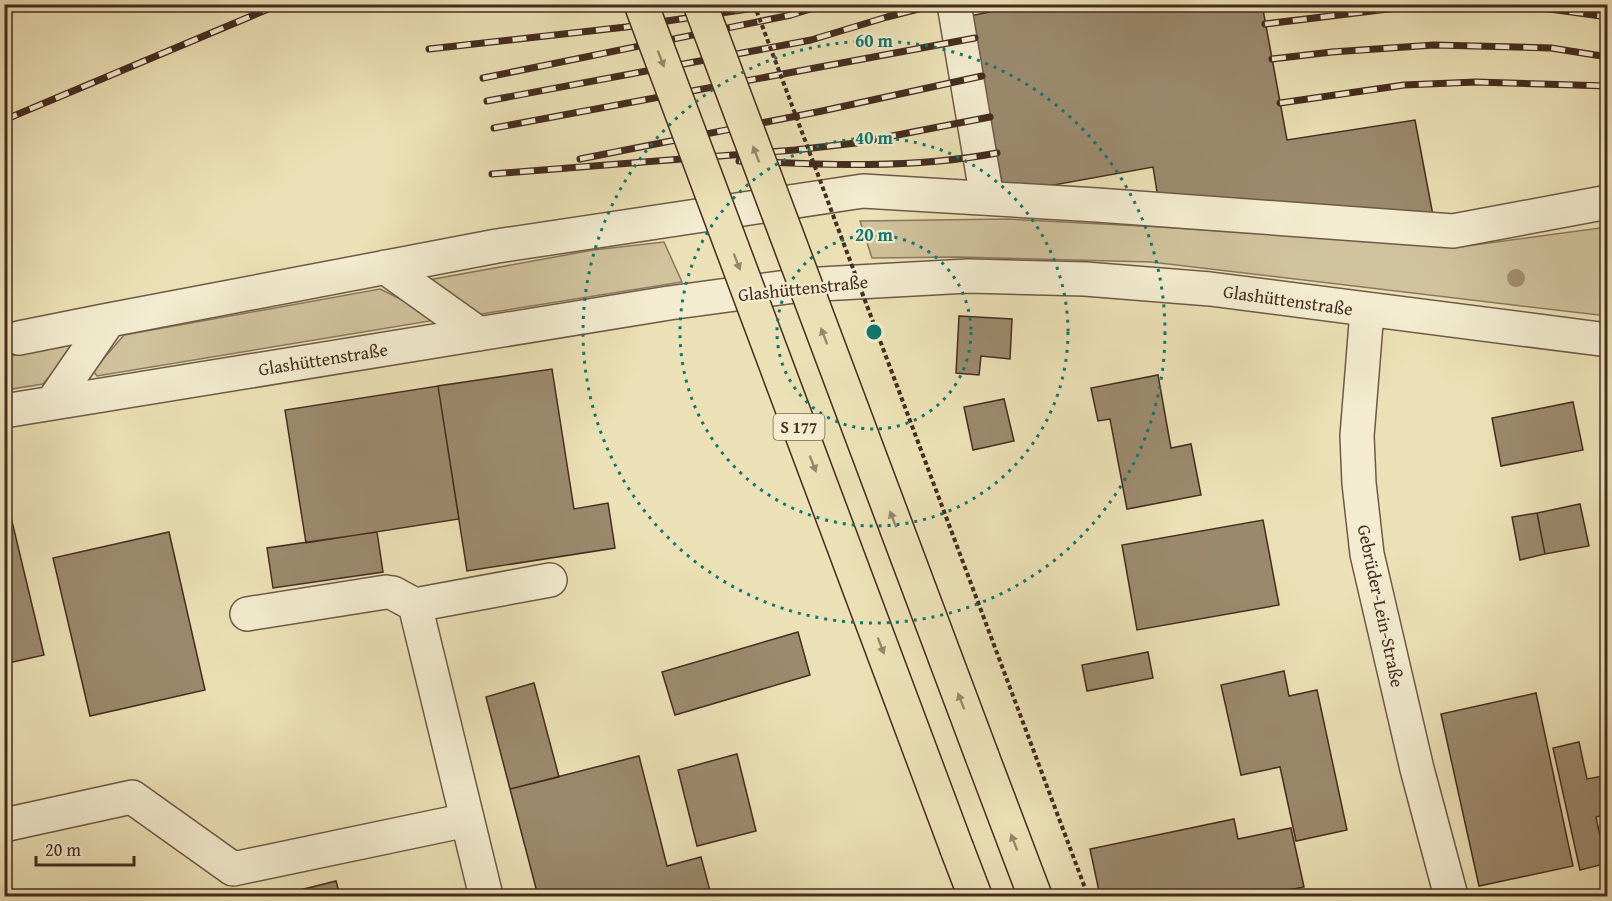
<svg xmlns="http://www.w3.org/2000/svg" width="1612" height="901" font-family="'Gentium Book Plus',serif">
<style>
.green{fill:#d0c29c;stroke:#8a775e;stroke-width:1.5}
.building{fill:#9c8a6e;stroke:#452c20;stroke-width:1.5}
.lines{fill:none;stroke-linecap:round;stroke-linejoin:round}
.minor-casing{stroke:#6f5946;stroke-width:36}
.highway-casing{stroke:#452c20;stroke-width:36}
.minor{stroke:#f3ecd0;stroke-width:33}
.highway{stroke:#ece1b6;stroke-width:33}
.rail-casing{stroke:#452c20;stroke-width:7}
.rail{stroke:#f3ecd0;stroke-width:4.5;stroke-dasharray:14;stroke-linecap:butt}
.highway-bridge-casing{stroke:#452c20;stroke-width:36;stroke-linecap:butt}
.path-bridge{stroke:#452c20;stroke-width:4;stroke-dasharray:4.5 3;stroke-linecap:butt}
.highway-bridge{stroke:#ece1b6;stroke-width:33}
.tree{fill:#a08e71}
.oneway{fill:#98866b}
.ring{fill:none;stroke:#0f766e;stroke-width:3;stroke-dasharray:3 6}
.labels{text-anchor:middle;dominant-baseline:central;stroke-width:4.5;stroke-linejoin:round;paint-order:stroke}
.shield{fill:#f3ecd0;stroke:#796655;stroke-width:1.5}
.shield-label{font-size:16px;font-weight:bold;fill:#452c20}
.street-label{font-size:18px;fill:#452c20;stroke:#f3ecd0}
.centre{fill:#0f766e;stroke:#f3ecd0;stroke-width:3}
.ring-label{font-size:18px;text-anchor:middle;font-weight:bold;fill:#0f766e;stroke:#f3ecd0;stroke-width:4.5;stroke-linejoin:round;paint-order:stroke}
</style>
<rect width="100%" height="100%" fill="#ece1b6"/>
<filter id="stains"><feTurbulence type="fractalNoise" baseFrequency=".00333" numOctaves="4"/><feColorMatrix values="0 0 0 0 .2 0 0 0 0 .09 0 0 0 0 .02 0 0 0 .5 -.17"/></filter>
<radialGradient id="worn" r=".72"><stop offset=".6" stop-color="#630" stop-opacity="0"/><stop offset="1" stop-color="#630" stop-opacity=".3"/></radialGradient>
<path class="green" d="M1008,219L1160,227L1459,247L1607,227L1605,257H1607V316L1151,262L958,257L872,258L860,221Z
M664,242L682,282L475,315L423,281L593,250Z
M380,289L435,316L436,320L97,376L93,371L124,335Z
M71,345L72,350L43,384L5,390V357Z"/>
<path class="building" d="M1028,4H1262L1287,140L1415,120L1435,226L1158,198L1153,167L1004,194L970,16Z
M959,316L1012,319L1010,359L981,356L979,375L956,373Z
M552,369L574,509L608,503L615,548L467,571L438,386Z
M1158,375L1171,448L1191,444L1201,495L1127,509L1110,419L1098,421L1091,388Z
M438,386L459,519L306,543L285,410Z
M1004,399L1014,441L973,450L964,407Z
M1573,402L1583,450L1501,466L1492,418Z
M4,488L44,655L4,664Z
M1580,504L1589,546L1545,554L1537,513Z
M1537,513L1545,554L1520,560L1512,517Z
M1263,520L1279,605L1137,630L1122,545Z
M169,532L205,690L90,716L53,558Z
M377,532L383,572L273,588L267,548Z
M798,632L810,675L675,715L662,672Z
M1148,652L1153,678L1087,691L1082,665Z
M1284,671L1289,696L1317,690L1347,830L1296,841L1280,767L1241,775L1221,685Z
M534,683L559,777L510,789L486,697Z
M1536,693L1573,866L1479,886L1441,714Z
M1579,742L1587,779L1603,776L1608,794V814L1596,817L1601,841L1608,840V863L1580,870L1553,748Z
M737,754L756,831L697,846L678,770Z
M639,756L667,866L701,857L710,891L690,896H538L510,789Z
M1234,819L1238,839L1291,828L1304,887L1259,896H1100L1090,849Z
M336,881L340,896H276Z"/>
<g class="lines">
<g class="minor-casing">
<path id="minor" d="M954,4L987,198
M385,267L479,334
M1367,311L1357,436L1359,483L1367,554L1417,769L1451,896
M19,338L109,320
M52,403L109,320L497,246L863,191L1097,205L1453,231L1608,202
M4,411L669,303L802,285L968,276L1085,279L1210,289L1608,340
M247,614L386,592L393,593L415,605
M4,825L132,797L233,869L467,820
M486,896L415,605L550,580"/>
</g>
<g class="highway-casing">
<path id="highway" d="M982,756L1035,896
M957,849L975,896"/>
</g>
<use href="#minor" class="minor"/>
<use href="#highway" class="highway"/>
<g class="rail-casing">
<path id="rail" d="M1514,4L1608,17
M1265,24L1413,6L1463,4
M429,49L626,27L782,4
M1272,59L1332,52L1434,45L1551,48L1608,57
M483,78L791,15L827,4
M487,101L811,40L887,17L938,4
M1280,103L1404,85L1476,82L1608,86
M4,120L280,4
M494,128L975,38
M580,159L822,111L982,76
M739,161C825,165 912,169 997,153
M492,174L795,150L856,143L990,117"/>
</g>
<use href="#rail" class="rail"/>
<g class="highway-bridge-casing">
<path id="highway-bridge" d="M641,4L957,849
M700,4L982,756"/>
</g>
<path class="path-bridge" d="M754,4L1088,896"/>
<use href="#highway-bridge" class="highway-bridge"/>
</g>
<circle class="tree" cx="1516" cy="278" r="9"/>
<defs><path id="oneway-solid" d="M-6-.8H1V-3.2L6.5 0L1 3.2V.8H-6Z" transform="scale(1.5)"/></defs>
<g class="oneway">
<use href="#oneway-solid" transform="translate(661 59) rotate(69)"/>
<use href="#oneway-solid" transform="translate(756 154) rotate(-111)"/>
<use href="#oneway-solid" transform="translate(737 262) rotate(69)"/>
<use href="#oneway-solid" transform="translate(824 336) rotate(-111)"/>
<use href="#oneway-solid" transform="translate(813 464) rotate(69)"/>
<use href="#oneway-solid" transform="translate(893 519) rotate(-111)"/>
<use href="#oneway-solid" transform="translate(881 646) rotate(69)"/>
<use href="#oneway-solid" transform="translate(961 701) rotate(-111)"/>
<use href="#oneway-solid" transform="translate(1014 842) rotate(-111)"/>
</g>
<g class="ring">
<circle cx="874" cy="332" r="97"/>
<circle cx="874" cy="332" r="194"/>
<circle cx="874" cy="332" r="291"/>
</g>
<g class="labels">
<rect class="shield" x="773.5" y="414" width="51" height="26" rx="4.5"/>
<g class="shield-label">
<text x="799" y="427">S 177</text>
</g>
<g class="street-label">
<text transform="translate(803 288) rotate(-6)">Glashüttenstraße</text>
<text transform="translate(1288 300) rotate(8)">Glashüttenstraße</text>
<text transform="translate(323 359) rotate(-9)">Glashüttenstraße</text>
<text transform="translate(1381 606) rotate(78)">Gebrüder-Lein-Straße</text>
</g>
</g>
<circle cx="874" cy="332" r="9" class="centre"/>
<g class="ring-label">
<text x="874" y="47">60 m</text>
<text x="874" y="144">40 m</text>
<text x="874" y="241">20 m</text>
</g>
<rect width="1612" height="901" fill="none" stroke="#ece1b6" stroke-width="24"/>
<rect x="6" y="6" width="1600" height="889" fill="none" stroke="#452c20" stroke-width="3"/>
<rect x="12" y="12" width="1588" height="877" fill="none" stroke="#452c20" stroke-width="1.5"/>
<path d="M36 856v9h98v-9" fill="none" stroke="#452c20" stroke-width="3"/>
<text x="45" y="856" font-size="18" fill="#452c20" stroke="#f3ecd0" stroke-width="4.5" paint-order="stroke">20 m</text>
<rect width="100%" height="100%" filter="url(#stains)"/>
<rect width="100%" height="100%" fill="url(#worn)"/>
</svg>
